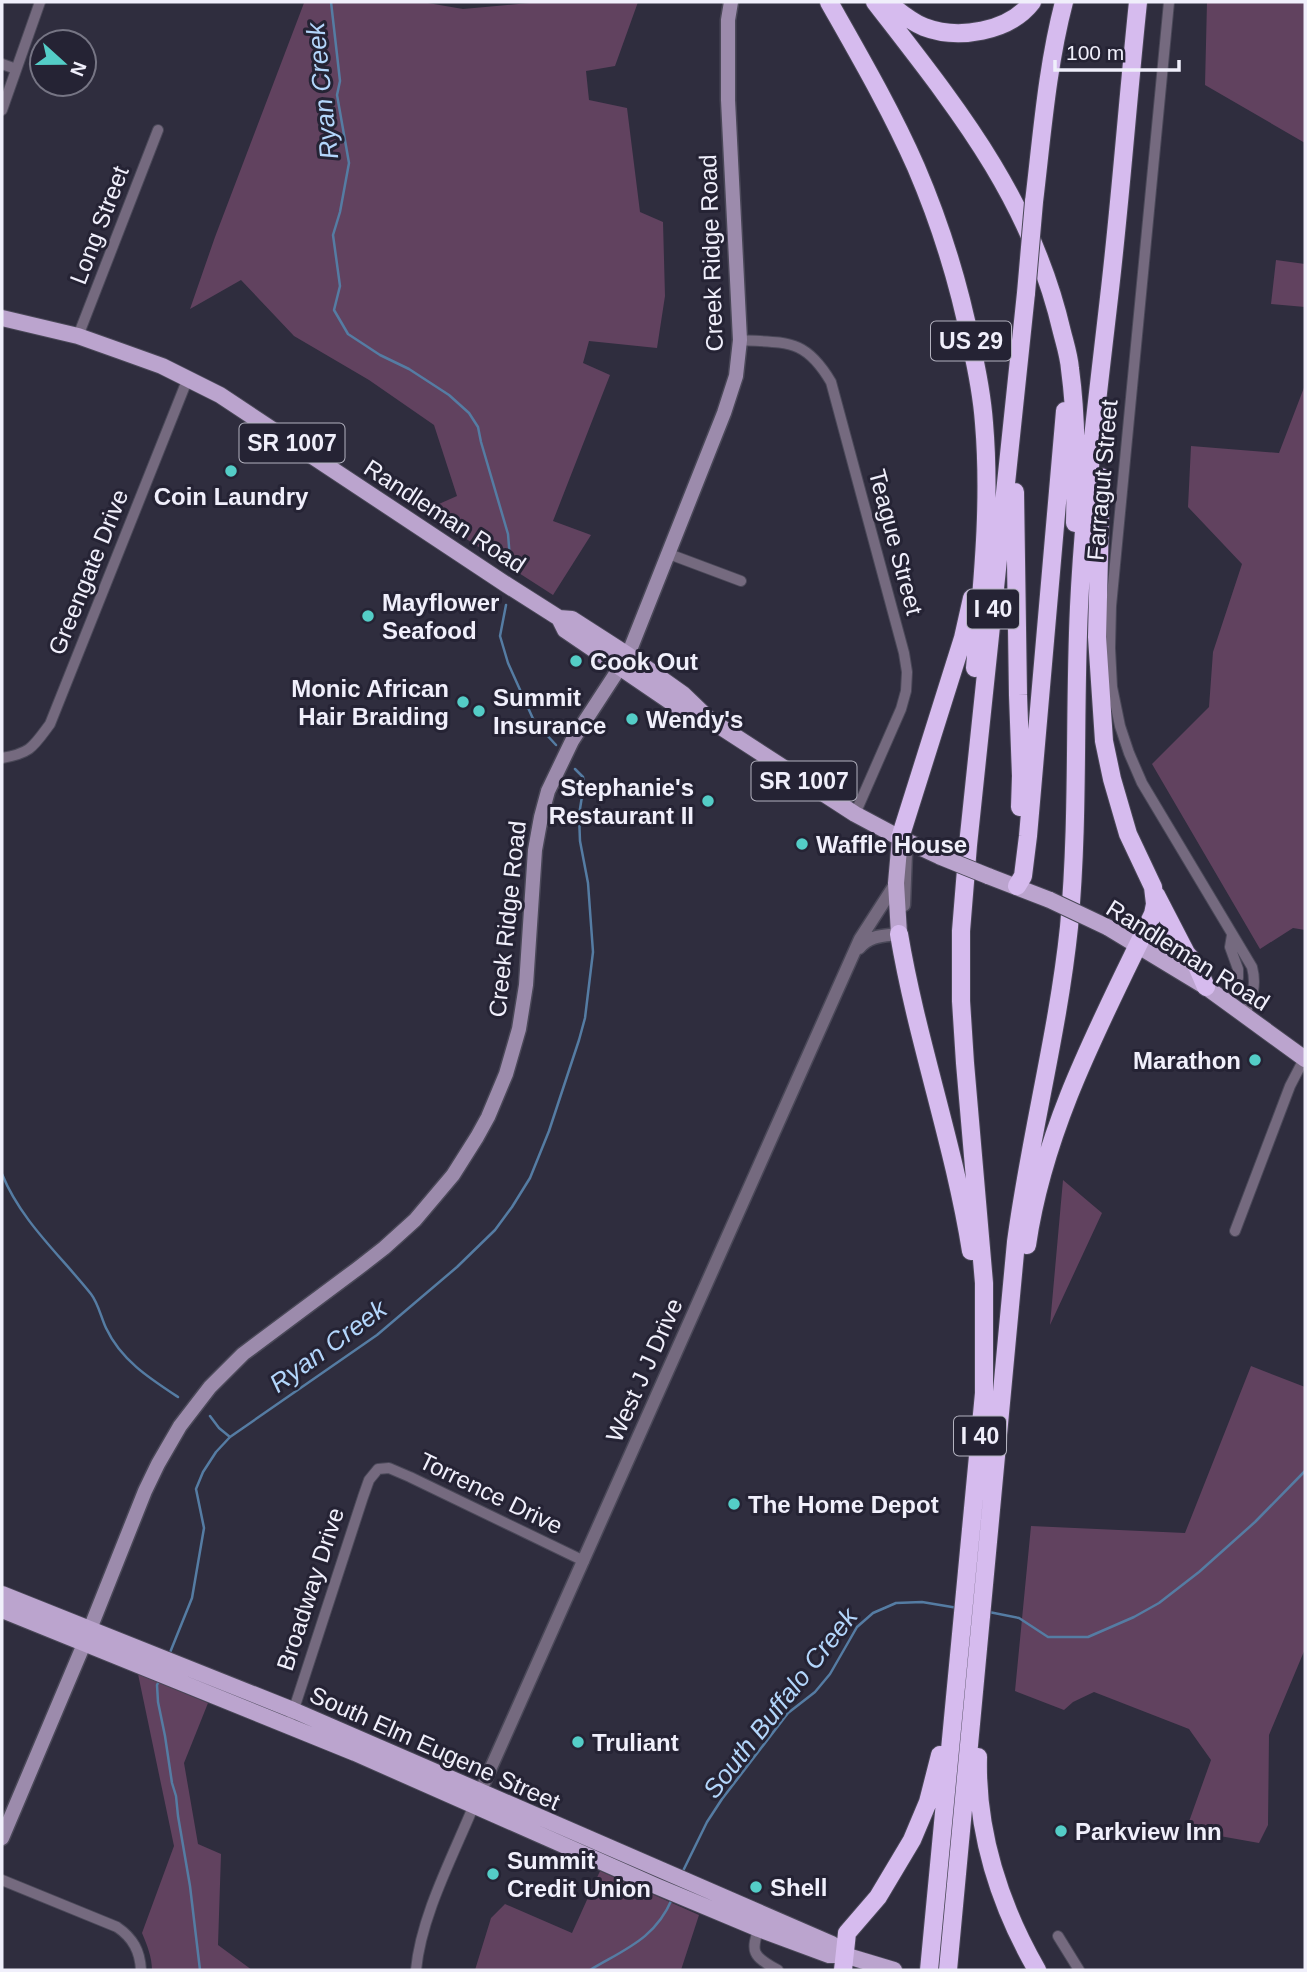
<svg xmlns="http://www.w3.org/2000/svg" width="1307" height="1972" font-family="Arial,sans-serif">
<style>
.green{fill:#61425f}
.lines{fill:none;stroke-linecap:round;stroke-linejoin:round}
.stream{stroke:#557ca3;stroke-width:2.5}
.minor-casing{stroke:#4a4858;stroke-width:12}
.tertiary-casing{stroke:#4a4858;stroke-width:15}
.secondary-casing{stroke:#4a4858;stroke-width:17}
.primary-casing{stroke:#4a4858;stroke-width:18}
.motorway-casing{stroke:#4a4858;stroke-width:20}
.minor{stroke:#756a7f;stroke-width:10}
.tertiary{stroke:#756a7f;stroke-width:12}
.secondary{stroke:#9c8bac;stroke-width:14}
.primary{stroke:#bba4ce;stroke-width:16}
.motorway{stroke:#d6bbee;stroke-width:18}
.primary-bridge-casing{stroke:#4a4858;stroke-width:18;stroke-linecap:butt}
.motorway-bridge-casing{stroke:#4a4858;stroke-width:20;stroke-linecap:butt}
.primary-bridge{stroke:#bba4ce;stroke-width:16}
.motorway-bridge{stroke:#d6bbee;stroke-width:18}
.poi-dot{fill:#54cdc7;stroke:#252334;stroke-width:2.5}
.labels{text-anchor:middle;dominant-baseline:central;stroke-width:6;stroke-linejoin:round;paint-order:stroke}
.shield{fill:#252334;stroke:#b3b2bf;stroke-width:2}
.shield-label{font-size:23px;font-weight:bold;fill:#f0effb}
.street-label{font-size:24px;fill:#f0effb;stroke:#252334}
.poi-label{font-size:24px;font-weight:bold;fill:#f0effb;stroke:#252334;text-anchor:start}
.water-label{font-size:26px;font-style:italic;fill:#b3d6fb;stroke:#252334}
</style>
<rect width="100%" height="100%" fill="#2f2d3e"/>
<path class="green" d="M300,2H422L463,9L540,2H638L615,66L586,71L589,100L627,108L640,212L663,222L665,296L657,348L589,341L583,363L610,375L553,521L591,535L553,595L423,511L457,496L434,425L369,380L294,336L241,280L190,309L215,237L304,3Z
M1207,2H1305V143L1205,85Z
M1276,260L1305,264V307L1271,304Z
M1305,385V930L1293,928L1260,949L1152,764L1209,707L1213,652L1242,564L1188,507L1191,446L1279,453Z
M1063,1180L1102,1213L1050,1325Z
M1251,1366L1305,1387V1649L1269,1735L1268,1825L1259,1843L1186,1830L1211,1760L1189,1729L1094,1692L1073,1702L1064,1710L1015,1691L1031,1526L1185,1533Z
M138,1674L208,1703L184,1763L198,1844L221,1854L218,1945L252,1970H152C152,1957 147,1945 142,1933L174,1846Z
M600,1871L699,1915L681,1970H475L491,1918L505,1904L572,1933Z"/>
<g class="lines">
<path class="stream" d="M331,2L340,81L337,95L349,163L340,212L333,235L340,286L334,310L348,334L380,355L409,369L449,395L469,413L478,427L481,442L508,534L510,559
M506,605L500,636L508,663L534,721L556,745
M2,1174C21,1221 60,1255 91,1294C98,1303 101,1317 106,1328C121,1360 149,1378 178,1397
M210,1416L219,1428L230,1437
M989,1612L1019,1618L1048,1637H1088L1134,1617L1159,1603L1199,1572L1255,1522L1305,1471
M169,1655L192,1598L204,1528L196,1489L203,1472L216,1452L230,1437L377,1335L457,1267L495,1230L512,1207L530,1178L549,1131L579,1040L585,1018L593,952L588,883L580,841L579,815L584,784L583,777L575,769
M159,1681L157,1685L158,1702L165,1736L172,1783L176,1796L178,1816L190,1886L200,1970
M682,1873L707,1822L722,1799L788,1713L815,1692L830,1674L857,1627L873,1613L896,1603L922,1602L958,1608
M590,1970C625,1949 655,1939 672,1899"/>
<g class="minor-casing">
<path id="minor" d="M1169,2L1111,606L1110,648L1112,687L1120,726L1129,753L1142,783L1252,967C1257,986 1252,998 1244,1016
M2,64L16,69
M2,110L40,2
M78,336L158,130
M740,340C787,343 805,338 831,382L904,653L907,672L906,691L901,709L855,814
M669,554L741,581
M2,758C31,753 33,747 50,724L188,378
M1224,1001L1238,978V969L1230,947L1232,935
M1235,1231L1290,1086L1304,1059
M292,1715L363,1497L369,1480L378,1469L389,1468L410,1477L584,1561
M2,1880L117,1927C133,1938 140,1951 141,1970
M760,1925C750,1952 752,1956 778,1970
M1058,1936L1079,1970
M416,1970C421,1916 453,1856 474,1805"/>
</g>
<g class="tertiary-casing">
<path id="tertiary" d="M904,905L906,853
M859,948C870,935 883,936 899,934L900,926
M477,1799L860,939L896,883"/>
</g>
<g class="secondary-casing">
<path id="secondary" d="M2,1838L84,1644L145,1491L158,1464L180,1426L210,1387L243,1354L357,1269L384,1248L415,1220L453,1175L477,1137L488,1117L506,1074L519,1029L526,985L535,850L541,817L548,791L572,741L628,655L724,413L736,376L740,340L728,100V20L731,2"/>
</g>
<g class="primary-casing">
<path id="primary" d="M2,318L78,336L123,352L162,366L220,395L507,585L559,618L572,619L628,655L683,694L710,720
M559,618L565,630L678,707L710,720L855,814L900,838L941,857
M988,876L1050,900
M1107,927L1206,987L1305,1059
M899,934L896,883L900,838
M2,1594L293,1710L832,1944L844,1955
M2,1610L355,1753L656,1886L759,1929L829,1955H844L894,1970"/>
</g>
<g class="motorway-casing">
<path id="motorway" d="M829,2C859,55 891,110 916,167C940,223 959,284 971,344C977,370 982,396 984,423C991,505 982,586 975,668
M875,2C957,108 1031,198 1062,332C1065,344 1069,356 1070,369C1077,420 1076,471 1075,523
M887,2C898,11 911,22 924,27C958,40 1009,32 1032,2
M1034,202C1042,135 1047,67 1064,2
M1015,492L1018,695L1021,776L1020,807
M900,838L963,638L972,598
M1017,886L1023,876L1028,836L1065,411
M1156,895L1186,953L1197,966L1206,987
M899,934C917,1041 954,1144 971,1251
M1027,1245C1044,1127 1102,1020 1153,914L1155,904L1153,887L1128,834L1112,779L1104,741L1097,637L1101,477
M978,1757C976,1832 1000,1906 1037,1970
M843,1970L847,1933L878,1897L912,1840L928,1802L940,1755
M929,1970L984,1393V1283L965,1063L961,1001V931L968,845L1026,293
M948,1970L1016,1242C1030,1136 1058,1033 1069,927C1079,820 1074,714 1079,607C1084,501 1098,395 1110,289C1121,193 1128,97 1138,2"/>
</g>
<use href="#minor" class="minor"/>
<use href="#tertiary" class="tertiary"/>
<use href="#secondary" class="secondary"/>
<use href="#primary" class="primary"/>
<use href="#motorway" class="motorway"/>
<g class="primary-bridge-casing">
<path id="primary-bridge" d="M941,857L988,876
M1050,900L1107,927"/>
</g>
<g class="motorway-bridge-casing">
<path id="motorway-bridge" d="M1026,293L1034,202"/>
</g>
<use href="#primary-bridge" class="primary-bridge"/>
<use href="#motorway-bridge" class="motorway-bridge"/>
</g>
<g class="poi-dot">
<circle cx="231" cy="471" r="7"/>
<circle cx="368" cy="616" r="7"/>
<circle cx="576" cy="661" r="7"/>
<circle cx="463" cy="702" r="7"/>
<circle cx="479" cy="711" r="7"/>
<circle cx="632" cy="719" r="7"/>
<circle cx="708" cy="801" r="7"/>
<circle cx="802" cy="844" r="7"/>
<circle cx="1255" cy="1060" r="7"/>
<circle cx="734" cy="1504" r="7"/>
<circle cx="578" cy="1742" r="7"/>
<circle cx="1061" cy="1831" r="7"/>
<circle cx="493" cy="1874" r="7"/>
<circle cx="756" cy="1887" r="7"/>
</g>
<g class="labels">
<g class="shield">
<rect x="931" y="321.5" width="80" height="39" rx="5"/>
<rect x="239.5" y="423.5" width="105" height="39" rx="5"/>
<rect x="967" y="589.5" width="52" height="39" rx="5"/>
<rect x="751.5" y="761.5" width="105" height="39" rx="5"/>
<rect x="954" y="1416.5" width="52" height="39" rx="5"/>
</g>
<g class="shield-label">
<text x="971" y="341">US 29</text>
<text x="292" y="443">SR 1007</text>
<text x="993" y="609">I 40</text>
<text x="804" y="781">SR 1007</text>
<text x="980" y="1436">I 40</text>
</g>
<g class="street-label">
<text transform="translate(99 225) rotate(-69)">Long Street</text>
<text transform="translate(711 253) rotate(-92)">Creek Ridge Road</text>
<text transform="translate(1102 480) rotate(-85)">Farragut Street</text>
<text transform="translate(445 516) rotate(33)">Randleman Road</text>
<text transform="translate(896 542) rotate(75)">Teague Street</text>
<text transform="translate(88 572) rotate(-68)">Greengate Drive</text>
<text transform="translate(507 919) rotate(-84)">Creek Ridge Road</text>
<text transform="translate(1188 955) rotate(32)">Randleman Road</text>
<text transform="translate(644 1370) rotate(-66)">West J J Drive</text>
<text transform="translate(491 1493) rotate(26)">Torrence Drive</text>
<text transform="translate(310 1589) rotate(-72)">Broadway Drive</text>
<text transform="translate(435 1748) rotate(24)">South Elm Eugene Street</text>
</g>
<g class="poi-label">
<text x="231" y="496" text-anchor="middle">Coin Laundry</text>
<text x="382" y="602">Mayflower<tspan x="382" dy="28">Seafood</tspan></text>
<text x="590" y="661">Cook Out</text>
<text x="449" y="688" text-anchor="end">Monic African<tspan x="449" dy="28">Hair Braiding</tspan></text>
<text x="493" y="697">Summit<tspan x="493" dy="28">Insurance</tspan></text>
<text x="646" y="719">Wendy's</text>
<text x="694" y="787" text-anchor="end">Stephanie's<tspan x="694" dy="28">Restaurant II</tspan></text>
<text x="816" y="844">Waffle House</text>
<text x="1241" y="1060" text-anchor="end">Marathon</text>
<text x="748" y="1504">The Home Depot</text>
<text x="592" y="1742">Truliant</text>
<text x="1075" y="1831">Parkview Inn</text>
<text x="507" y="1860">Summit<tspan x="507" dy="28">Credit Union</tspan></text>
<text x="770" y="1887">Shell</text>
</g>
<g class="water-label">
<text transform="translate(322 91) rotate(-96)">Ryan Creek</text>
<text transform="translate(328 1346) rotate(-36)">Ryan Creek</text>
<text transform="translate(780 1703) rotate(-52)">South Buffalo Creek</text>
</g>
</g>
<rect width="1307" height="1972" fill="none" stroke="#f0effb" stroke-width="7"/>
<g transform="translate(63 63) rotate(111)"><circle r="33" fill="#252334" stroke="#767584" stroke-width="2"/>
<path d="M0-5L12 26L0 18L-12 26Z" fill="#54cdc7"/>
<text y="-10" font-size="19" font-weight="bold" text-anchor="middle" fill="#f0effb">N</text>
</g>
<path d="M1055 60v10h124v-10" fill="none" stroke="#f0effb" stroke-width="3.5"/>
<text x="1066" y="60" font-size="21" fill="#f0effb" stroke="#252334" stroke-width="5" paint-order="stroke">100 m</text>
</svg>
